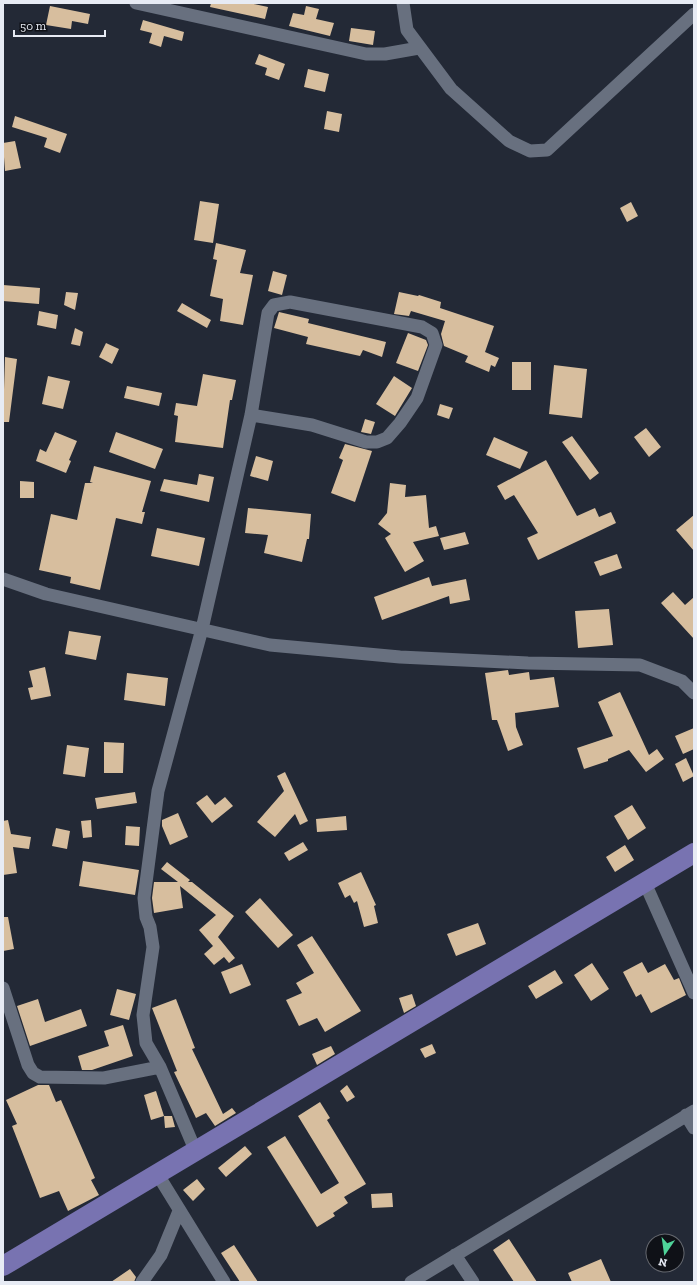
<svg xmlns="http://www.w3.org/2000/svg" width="697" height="1285" font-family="'Zilla Slab',serif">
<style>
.building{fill:#d7be9e}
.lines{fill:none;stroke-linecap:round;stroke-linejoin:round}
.street{stroke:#68707f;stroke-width:13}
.primary{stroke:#7873b1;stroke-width:20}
</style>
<rect width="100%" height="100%" fill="#232936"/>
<path class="building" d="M211,3H249L268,7L265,19L210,7Z
M50,6L90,14L88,24L72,21L71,29L46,25Z
M306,6L319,9L316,19L334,23L330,36L289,26L293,13L304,15Z
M143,20L184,32L182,41L164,36L161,47L149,43L152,33L140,30Z
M351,28L375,31L373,45L349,41Z
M259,54L285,64L279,80L265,75L267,68L255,64Z
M308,69L329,74L325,92L304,87Z
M327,111L342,114L339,132L324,129Z
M15,116L67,134L60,153L44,147L47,138L12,127Z
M15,141L21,168L5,171L3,143Z
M200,201L219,204L213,243L194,240Z
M631,202L638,216L627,222L620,208Z
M216,243L246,250L240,273L253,275L243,325L220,321L223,299L210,296L217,260L213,259Z
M273,271L287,275L282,295L268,291Z
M3,285L40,288L39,304L3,301Z
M66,292L78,293L75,310L64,305Z
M399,292L418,296L419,295L441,302L440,308L494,326L485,352L499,358L495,367L491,365L489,372L465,362L468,356L444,346L441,334L445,321L411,311L409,316L394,314Z
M182,303L211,320L207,328L177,311Z
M39,311L58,315L56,329L37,325Z
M279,312L309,319L308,323L386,342L382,357L363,350L360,356L306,344L308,337L274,328Z
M75,328L83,332L80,346L71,344Z
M408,333L426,340L428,345L418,371L396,363Z
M106,343L119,349L112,364L99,357Z
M5,357L17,359L9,422H3Z
M512,362H531V390H512Z
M554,365L587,369L582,418L549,414Z
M203,374L236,380L232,400H230L223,448L175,442L178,416L174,415L176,403L197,406Z
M48,376L70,381L63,409L42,404Z
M394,376L412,388L395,416L376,404Z
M127,386L162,393L159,406L124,398Z
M440,404L453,408L449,419L437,415Z
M365,419L375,422L371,434L361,432Z
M646,428L661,447L649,457L634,437Z
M55,432L77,441L69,460L71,461L66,473L36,461L40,449L46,452Z
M116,432L163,449L155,469L109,452Z
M572,436L599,473L590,480L562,442Z
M494,437L528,452L520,469L486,455Z
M345,444L372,451L355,502L331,493L343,460L339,458Z
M256,456L273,461L268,481L250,476Z
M546,460L577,516L595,508L599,517L611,512L616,523L538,560L527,538L538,533L514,495L505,500L497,486Z
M94,466L151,481L142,512H145L142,524L116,518L100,590L70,583L71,577L39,570L51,514L77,520L85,483H93L90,482Z
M199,474L214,477L209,502L160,491L164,479L197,485Z
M20,481L34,482V498H20Z
M390,483L406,485L405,497L426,495L429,528L436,526L439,536L413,542L424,561L405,572L385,538L391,534L378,524L387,513Z
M248,508L311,514L309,539H307L302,562L264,553L268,535L245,533Z
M694,515V551L676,530Z
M157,528L205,538L199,566L151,556Z
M465,532L469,544L444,550L440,538Z
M617,554L622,568L600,576L594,562Z
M429,577L432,586L466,579L470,600L450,604L449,596L382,620L374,597Z
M673,592L685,605L694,597V639L661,603Z
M609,609L613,645L578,648L575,611Z
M69,631L101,636L96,660L65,654Z
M45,667L51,696L31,700L28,688L33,687L29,671Z
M508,670L509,675L529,672L530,680L554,677L559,707L515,713L516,727L523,745L508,751L497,720H492L485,673Z
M127,673L168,678L165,706L124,700Z
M620,692L649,755L657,749L664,759L646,772L629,750L608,759V761L584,769L577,748L613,736L598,702Z
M694,728V749L683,754L675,736Z
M104,742L124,743L123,773H104Z
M67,745L89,748L85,777L63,774Z
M686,758L694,776L683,782L675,764Z
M285,772L308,821L300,825L295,814L275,837L257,822L284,791L277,776Z
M135,792L137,803L97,809L95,798Z
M207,795L215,805L225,797L233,806L212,823L196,803Z
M632,805L646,828L628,840L614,816Z
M178,813L188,837L170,845L162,826V820Z
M346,816L347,830L317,832L316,819Z
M8,820L11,834L31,837L29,849L13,847L17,873L3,875V821Z
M91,820L92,837L83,838L81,821Z
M126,826L140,827L139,846L125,845Z
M56,828L70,831L67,849L52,846Z
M303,842L308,850L289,861L284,853Z
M625,845L634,860L615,872L606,857Z
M83,861L139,870L135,895L79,886Z
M167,862L190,880L188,882H192L234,916L218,937L235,958L229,963L224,957L214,965L204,954L213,946L199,930L216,915L180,886L183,908L154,913L152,898L154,882H178L161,869Z
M361,872L376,905L374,906L378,923L364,927L357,901L354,903L350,895L345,898L338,883Z
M260,898L293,935L278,948L245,912Z
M3,917H8L14,949L3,951Z
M478,923L486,944L456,956L447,934Z
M312,936L361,1011L325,1032L317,1018L299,1026L286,1000L302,993L296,983L314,973L297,945Z
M642,962L648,973L665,964L674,980L679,978L686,995L651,1013L641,994L636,997L623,972Z
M592,963L609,989L591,1001L574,975Z
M242,964L251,985L230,994L221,972Z
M555,970L563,983L536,999L528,986Z
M117,989L136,994L129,1020L110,1015Z
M412,994L416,1006L404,1013L399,998Z
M38,999L45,1022L81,1009L87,1026L30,1046L17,1006Z
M176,999L195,1048L192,1049L223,1114L232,1108L236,1113L215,1126L206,1113L196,1118L174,1072L177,1071L152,1008Z
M123,1025L133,1056L92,1070H82L78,1056L109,1046L104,1031Z
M432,1044L436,1053L425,1058L420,1049Z
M331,1046L335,1054L317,1065L312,1054Z
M38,1085H49L56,1102L61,1100L95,1178L91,1180L99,1195L68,1211L59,1191L40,1198L12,1126L17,1124L6,1100Z
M347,1085L355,1097L347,1102L340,1091Z
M156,1091L164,1116L151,1120L144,1095Z
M320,1102L330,1118L327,1120L366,1184L344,1197L348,1203L333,1213L335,1216L317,1227L267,1147L285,1136L321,1194L339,1183L298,1116Z
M164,1116H172L175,1127L165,1128Z
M245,1146L252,1154L226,1177L218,1168Z
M197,1179L205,1189L193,1201L183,1190Z
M392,1193L393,1207L372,1208L371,1194Z
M509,1239L537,1282H514L493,1250Z
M234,1245L258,1282H240L221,1253Z
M601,1259L611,1282H572L568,1273Z
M130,1269L136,1277L134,1282H111Z"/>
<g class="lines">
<path class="street" d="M136,3L366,54H385L419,48
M403,3L407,30L451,89L509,141L530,151L547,150L694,14
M3,579L46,594L270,645L400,657L528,663L640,665L682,681L694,693
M645,883L694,993
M3,988L28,1065L33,1073L40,1077L104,1078L160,1067
M686,1115L694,1128
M196,1152L160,1067L146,1043L143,1015L153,947L150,927L146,917L144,898L158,791L202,629L251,415L268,313L274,305L290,302L422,327L432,333L436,345L417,398L400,423L387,438L377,442H366L312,425L251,415
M158,1175L224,1282
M455,1255L473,1282
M142,1282L161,1255L179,1211
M411,1282L694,1111"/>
<path class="primary" d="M3,1266L694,853"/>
</g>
<rect width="697" height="1285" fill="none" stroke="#e7ebf4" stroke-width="8"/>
<g transform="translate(665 1253) rotate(193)"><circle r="19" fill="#0f1117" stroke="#65686f"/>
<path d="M0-3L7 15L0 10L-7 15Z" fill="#4fd399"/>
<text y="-6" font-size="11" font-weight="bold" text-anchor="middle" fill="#e7ebf4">N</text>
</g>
<path d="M14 30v6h91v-6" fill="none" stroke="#e7ebf4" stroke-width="2"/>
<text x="20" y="30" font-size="12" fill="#e7ebf4" stroke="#0f1117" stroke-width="3" paint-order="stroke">50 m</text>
</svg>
